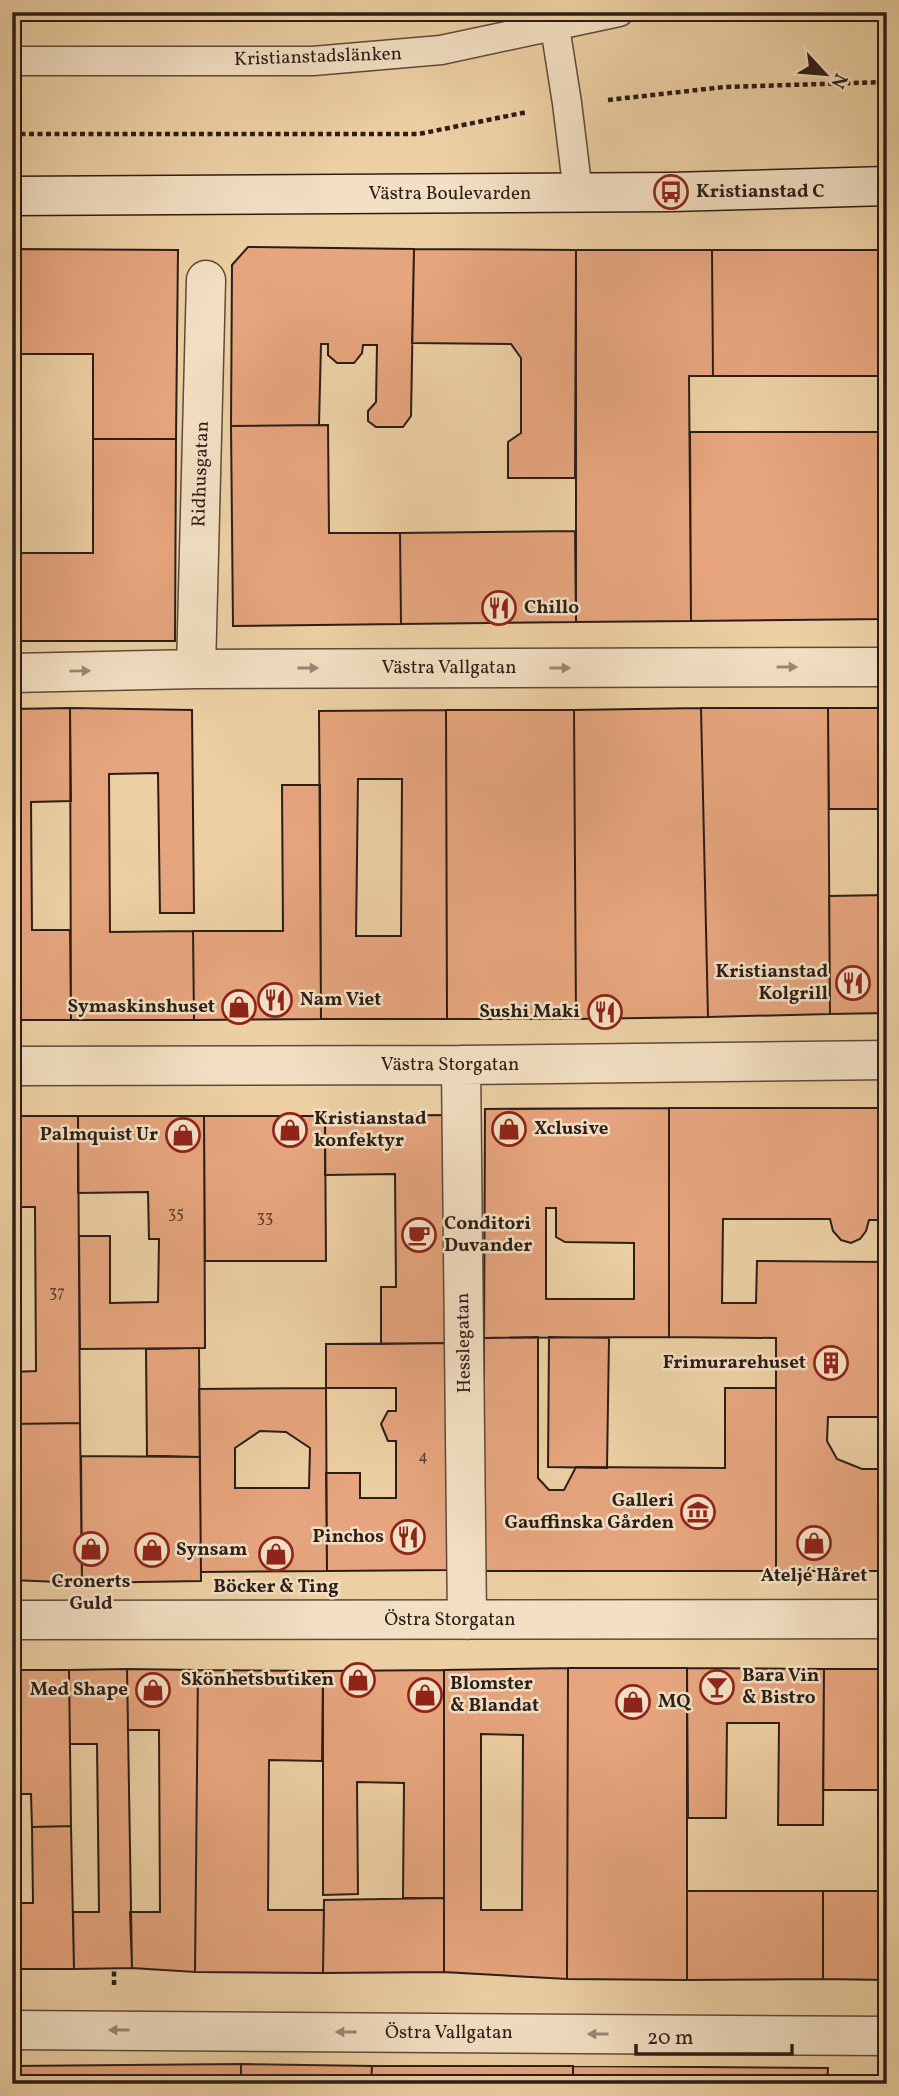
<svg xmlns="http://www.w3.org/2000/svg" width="899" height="2096" font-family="Vollkorn,serif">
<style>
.building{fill:#e6a57e;stroke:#2d1d16;stroke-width:2;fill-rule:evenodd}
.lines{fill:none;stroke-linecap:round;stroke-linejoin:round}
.lane-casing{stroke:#5d4a3a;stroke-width:31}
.street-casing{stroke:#5d4a3a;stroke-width:41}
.secondary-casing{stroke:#2d1d16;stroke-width:41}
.path{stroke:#2d1d16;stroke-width:4.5;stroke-dasharray:5 3.5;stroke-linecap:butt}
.lane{stroke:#f3e0c4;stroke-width:28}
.street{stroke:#f3e0c4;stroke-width:38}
.secondary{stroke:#f3e0c4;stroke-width:38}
.oneway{fill:#9a8876}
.labels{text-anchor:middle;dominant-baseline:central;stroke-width:5;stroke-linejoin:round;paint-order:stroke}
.number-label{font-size:16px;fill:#5b3f30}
.street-label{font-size:19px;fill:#2d1d16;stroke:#f3e0c4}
.poi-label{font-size:19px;font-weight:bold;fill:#2d1d16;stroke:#f3e0c4;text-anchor:start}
</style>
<rect width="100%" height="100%" fill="#ecd0a4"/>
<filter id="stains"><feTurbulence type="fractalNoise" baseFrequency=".00286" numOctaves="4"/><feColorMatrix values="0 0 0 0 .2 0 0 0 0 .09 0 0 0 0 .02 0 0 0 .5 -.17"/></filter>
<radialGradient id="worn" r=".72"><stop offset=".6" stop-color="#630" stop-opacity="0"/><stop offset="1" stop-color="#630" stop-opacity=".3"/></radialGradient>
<path class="building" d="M248,247L414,249L411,416L403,427H376L368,421V411L376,402L377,345H363L362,353L354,363H337L328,355V344H321L319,425L231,426L232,265Z
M12,249L178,250L176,439H93V354H13Z
M414,249L576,250L575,478H508V442L521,433V358L511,344L412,343Z
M576,250H712L713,376H689L691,621L576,622Z
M712,250H887V376H713Z
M328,425L329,533H400L401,624L233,626L231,426Z
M690,432H887V619L691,621Z
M93,439H176L175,641H12V553H93Z
M575,531L576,622L401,624L400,533Z
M70,708L71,801L31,802L32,930H70L71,1020H12V709Z
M70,708L192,710L194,913H160L158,773L109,774L110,932L193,931L194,1020H71Z
M701,708H828L830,1014L708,1017Z
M701,708L708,1017L576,1019L574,710Z
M828,708H887V809H829Z
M446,710L447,1019H321L319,711ZM358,779H402L401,936H356Z
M446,710H574L576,1019H447Z
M282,785H320L321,1019L194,1020L193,931H283Z
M887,895V1013L830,1014L829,896Z
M669,1108V1337L484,1338L485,1109ZM546,1208H556V1237L565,1242L634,1243V1299H546Z
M669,1108H887V1220H869L866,1231L860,1239L851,1243L841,1240L833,1231L830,1219H723L722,1303H756L757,1261L887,1262V1417H828L827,1441L837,1459L862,1469H887V1571H776V1338L669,1337Z
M448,1115L449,1343L381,1344V1287H396L395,1174L325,1175V1116Z
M12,1116H78L80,1423L12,1424V1372L36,1371L35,1207H12Z
M78,1116H204L205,1348L80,1349L79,1236H110V1303L158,1302L159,1239H149L148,1192L78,1193Z
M204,1116H325L326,1261H205Z
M538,1337V1478L549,1490H564L576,1467L725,1468V1388H776V1571H484V1338Z
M549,1337L609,1338L607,1468L548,1467Z
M449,1343L450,1570L327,1571L326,1473H360V1498H396V1441H388L381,1424L388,1411H396V1388H326V1344Z
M199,1348L200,1457L147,1456L146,1349Z
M326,1388L327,1571L201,1572L199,1389ZM260,1431L286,1432L310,1448L309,1488H235V1448Z
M80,1423L82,1583L12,1580V1424Z
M81,1456L200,1457L201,1581L82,1583Z
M568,1668L567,1979L444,1972V1670ZM481,1734L523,1735L522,1910H481Z
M568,1668H687V1980L567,1979Z
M687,1668L824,1669L823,1825H778L779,1723H727L726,1818H688Z
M127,1669L132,1968L74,1969L73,1912H99L97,1744H70L69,1670Z
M127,1669L198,1670L195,1972L132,1968L130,1912H160L159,1730H128Z
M824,1669H887V1790H823Z
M12,1670H69L71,1826L32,1827L31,1794H12Z
M198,1670L323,1671L322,1761L269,1760L268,1910H324L323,1973L195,1972Z
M444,1670V1898H403L404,1783L357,1782L358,1894L323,1895V1671Z
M71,1826L74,1969H12V1903H33L32,1827Z
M687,1891H823V1979L687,1980Z
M823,1891H887V1980L823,1979Z
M444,1898V1972L323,1973L324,1900Z
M241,2064V2084H12V2066Z
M241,2064L372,2066L371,2084H241Z
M372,2066H573V2084H371Z
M573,2066L828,2068L827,2084H573Z"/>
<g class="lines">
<g class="lane-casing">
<path id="lane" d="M555,27L567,103L578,193
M12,61H313L441,50L619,12"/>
</g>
<g class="street-casing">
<path id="street" d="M196,669L206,280
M12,673L196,669L887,667
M461,1065L467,1620
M12,1066L461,1065L887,1060
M12,1620L887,1619
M12,2030L887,2036"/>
</g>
<g class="secondary-casing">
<path id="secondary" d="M12,196L671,192L887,186"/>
</g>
<path class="path" d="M608,100L724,87L887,82
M12,134H419L527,112
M114,1985V1968"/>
<use href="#lane" class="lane"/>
<use href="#street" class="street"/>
<use href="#secondary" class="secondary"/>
</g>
<defs><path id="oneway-solid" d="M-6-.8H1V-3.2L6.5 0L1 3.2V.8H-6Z" transform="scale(1.75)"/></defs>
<g class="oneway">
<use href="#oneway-solid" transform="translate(787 667)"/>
<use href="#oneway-solid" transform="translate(308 668)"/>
<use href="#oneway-solid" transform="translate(560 668)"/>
<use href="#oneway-solid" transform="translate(80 671) rotate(-1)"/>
<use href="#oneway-solid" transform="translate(119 2030) rotate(-180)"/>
<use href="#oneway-solid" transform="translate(346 2032) rotate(-180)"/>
<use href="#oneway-solid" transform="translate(598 2034) rotate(-180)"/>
</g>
<defs>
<g id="bus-ring" transform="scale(1.75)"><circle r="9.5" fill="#f3e0c4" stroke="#8f2418" stroke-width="1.5"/><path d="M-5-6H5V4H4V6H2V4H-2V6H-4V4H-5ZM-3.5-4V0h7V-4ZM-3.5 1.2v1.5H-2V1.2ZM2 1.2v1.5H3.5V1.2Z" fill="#8f2418"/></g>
<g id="restaurant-ring" transform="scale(1.75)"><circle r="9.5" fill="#f3e0c4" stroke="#8f2418" stroke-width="1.5"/><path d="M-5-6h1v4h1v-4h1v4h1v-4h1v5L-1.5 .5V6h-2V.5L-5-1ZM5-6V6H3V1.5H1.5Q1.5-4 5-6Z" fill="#8f2418"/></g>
<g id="shop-ring" transform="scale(1.75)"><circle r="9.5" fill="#f3e0c4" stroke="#8f2418" stroke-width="1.5"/><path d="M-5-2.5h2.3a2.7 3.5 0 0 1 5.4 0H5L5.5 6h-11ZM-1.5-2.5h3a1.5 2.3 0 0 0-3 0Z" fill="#8f2418"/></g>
<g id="cafe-ring" transform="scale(1.75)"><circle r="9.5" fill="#f3e0c4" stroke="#8f2418" stroke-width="1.5"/><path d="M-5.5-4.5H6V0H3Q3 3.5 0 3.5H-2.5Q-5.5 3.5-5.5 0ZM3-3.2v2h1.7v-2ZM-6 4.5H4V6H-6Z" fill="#8f2418"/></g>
<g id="building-ring" transform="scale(1.75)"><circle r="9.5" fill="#f3e0c4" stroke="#8f2418" stroke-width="1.5"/><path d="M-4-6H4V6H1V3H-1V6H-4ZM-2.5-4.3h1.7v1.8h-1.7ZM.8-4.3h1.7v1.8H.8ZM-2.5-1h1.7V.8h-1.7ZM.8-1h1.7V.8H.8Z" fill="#8f2418"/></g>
<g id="museum-ring" transform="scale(1.75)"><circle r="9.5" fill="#f3e0c4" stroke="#8f2418" stroke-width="1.5"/><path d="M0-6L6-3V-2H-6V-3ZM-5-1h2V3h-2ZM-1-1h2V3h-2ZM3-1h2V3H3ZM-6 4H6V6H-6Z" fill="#8f2418"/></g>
<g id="bar-ring" transform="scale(1.75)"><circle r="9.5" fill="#f3e0c4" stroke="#8f2418" stroke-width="1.5"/><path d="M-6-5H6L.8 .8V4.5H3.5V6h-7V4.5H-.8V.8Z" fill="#8f2418"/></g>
</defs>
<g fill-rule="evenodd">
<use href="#bus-ring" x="671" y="192"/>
<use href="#restaurant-ring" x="499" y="608"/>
<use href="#restaurant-ring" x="853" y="983"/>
<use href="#restaurant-ring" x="275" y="1000"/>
<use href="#shop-ring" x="239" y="1007"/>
<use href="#restaurant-ring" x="605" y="1012"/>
<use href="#shop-ring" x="509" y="1129"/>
<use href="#shop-ring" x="290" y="1130"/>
<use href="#shop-ring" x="183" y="1135"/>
<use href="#cafe-ring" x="419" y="1235"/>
<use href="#building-ring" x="831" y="1363"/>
<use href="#museum-ring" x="698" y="1512"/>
<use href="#restaurant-ring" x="408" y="1537"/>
<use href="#shop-ring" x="814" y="1543"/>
<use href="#shop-ring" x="91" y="1549"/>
<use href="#shop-ring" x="152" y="1550"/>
<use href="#shop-ring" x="276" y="1554"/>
<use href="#shop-ring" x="358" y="1680"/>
<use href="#bar-ring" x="717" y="1687"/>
<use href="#shop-ring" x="153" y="1690"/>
<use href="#shop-ring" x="425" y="1695"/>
<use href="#shop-ring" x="633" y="1702"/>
</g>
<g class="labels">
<g class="number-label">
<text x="176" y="1214">35</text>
<text x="265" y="1218">33</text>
<text x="57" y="1293">37</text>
<text x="423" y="1457">4</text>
</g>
<g class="street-label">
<text transform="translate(318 57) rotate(-2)">Kristianstadslänken</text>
<text x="450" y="194">Västra Boulevarden</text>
<text transform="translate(201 474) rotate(-88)">Ridhusgatan</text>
<text x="449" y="668">Västra Vallgatan</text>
<text x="450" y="1065">Västra Storgatan</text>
<text transform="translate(464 1343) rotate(-91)">Hesslegatan</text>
<text x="450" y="1620">Östra Storgatan</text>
<text x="449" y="2033">Östra Vallgatan</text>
</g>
<g class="poi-label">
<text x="696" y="192">Kristianstad C</text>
<text x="524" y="608">Chillo</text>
<text x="828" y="972" text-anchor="end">Kristianstad<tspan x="828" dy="22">Kolgrill</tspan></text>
<text x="300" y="1000">Nam Viet</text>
<text x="215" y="1007" text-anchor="end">Symaskinshuset</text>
<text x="580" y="1012" text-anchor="end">Sushi Maki</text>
<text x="314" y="1119">Kristianstad<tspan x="314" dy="22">konfektyr</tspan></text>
<text x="534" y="1129">Xclusive</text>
<text x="158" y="1135" text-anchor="end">Palmquist Ur</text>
<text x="444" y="1224">Conditori<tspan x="444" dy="22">Duvander</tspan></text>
<text x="806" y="1363" text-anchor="end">Frimurarehuset</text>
<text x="674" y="1501" text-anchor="end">Galleri<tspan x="674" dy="22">Gauffinska Gården</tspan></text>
<text x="384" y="1537" text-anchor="end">Pinchos</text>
<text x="176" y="1550">Synsam</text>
<text x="814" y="1576" text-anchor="middle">Ateljé Håret</text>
<text x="91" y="1582" text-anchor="middle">Cronerts<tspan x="91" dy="22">Guld</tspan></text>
<text x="276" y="1587" text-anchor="middle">Böcker &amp; Ting</text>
<text x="742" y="1676">Bara Vin<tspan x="742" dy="22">&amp; Bistro</tspan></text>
<text x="334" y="1680" text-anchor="end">Skönhetsbutiken</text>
<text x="450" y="1684">Blomster<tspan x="450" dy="22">&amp; Blandat</tspan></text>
<text x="128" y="1690" text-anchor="end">Med Shape</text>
<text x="658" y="1702">MQ</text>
</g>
</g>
<rect width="899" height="2096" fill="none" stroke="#ecd0a4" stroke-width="42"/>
<rect x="14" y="14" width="871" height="2068" fill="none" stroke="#2d1d16" stroke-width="3.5"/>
<rect x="21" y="21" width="857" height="2054" fill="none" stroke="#2d1d16" stroke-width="2"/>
<g transform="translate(825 74) rotate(116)" stroke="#f3e0c4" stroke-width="5" paint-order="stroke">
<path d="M0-5L12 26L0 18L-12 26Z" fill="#2d1d16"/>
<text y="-10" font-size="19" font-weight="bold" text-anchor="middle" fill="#2d1d16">N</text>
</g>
<path d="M636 2044v10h156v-10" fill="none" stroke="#2d1d16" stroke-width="3.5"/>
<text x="647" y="2044" font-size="21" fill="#2d1d16" stroke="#f3e0c4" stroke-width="5" paint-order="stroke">20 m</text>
<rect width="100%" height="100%" filter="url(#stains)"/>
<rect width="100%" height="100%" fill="url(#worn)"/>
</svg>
